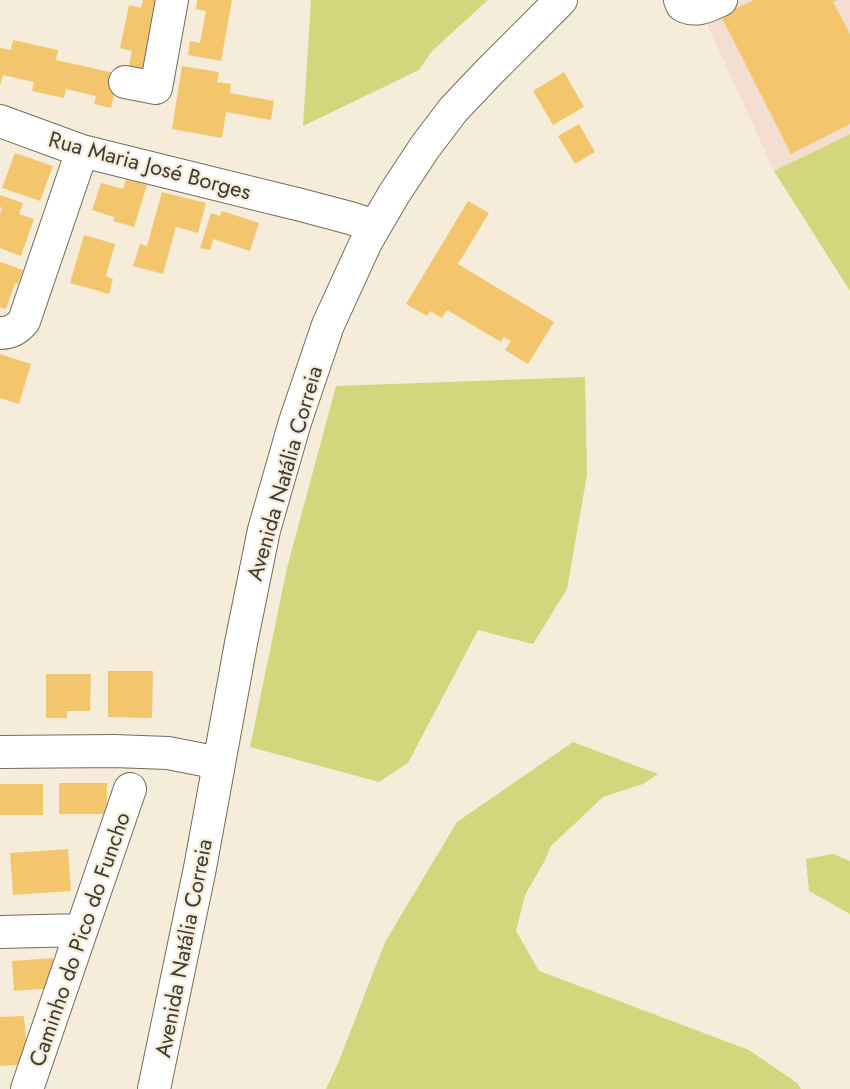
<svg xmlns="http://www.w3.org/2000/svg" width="850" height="1089" font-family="Jost,sans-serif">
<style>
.education{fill:#f4ded1}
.green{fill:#d4d67d}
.building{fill:#f3c66e}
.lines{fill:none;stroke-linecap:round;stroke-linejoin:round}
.minor-casing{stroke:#746c5c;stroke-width:34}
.minor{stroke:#fff;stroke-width:32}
.labels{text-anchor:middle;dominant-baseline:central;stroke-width:4.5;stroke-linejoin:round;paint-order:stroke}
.street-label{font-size:22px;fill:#3f3b34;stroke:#f5ecda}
</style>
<rect width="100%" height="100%" fill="#f5ecda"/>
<path class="education" d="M696,0H850V134L774,171Z"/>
<path class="green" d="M311,0H488L432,51L419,70L303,126Z
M850,134V291L774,171Z
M585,377L587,475L567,589L533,644L478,630L408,763L379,782L250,747L287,568L336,386Z
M573,742L658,774L643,784L603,797L551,846L544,862L525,895L516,931L539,971L749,1050L797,1083L801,1089H326L339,1061L385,942L457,822Z
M833,854L850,861V914L809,891L806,859Z"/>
<path class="building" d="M143,0H164L149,70L129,66L132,51L120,48L129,5L141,8Z
M197,0H232L221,61L188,55L190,41L200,43L206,11L196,9Z
M754,0H837L833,2L850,34V124L791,154L721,16Z
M13,40L58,50L56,60L119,74L111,108L94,104L96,96L66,89L64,98L32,91L34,82L3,75L0,86V48L11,50Z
M182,66L219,72L217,82L231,84L230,93L274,101L271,120L226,112L222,138L172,129Z
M564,72L584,107L553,125L533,91Z
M579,124L595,152L575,164L558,136Z
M15,153L53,166L40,201L2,188Z
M126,179L147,185L134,227L113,221L114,217L92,210L101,183L123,189Z
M162,192L206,203L198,233L176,227L163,274L133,266L140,244L147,246Z
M0,195L23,203L19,214L34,219L21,256L0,248V214L2,208L0,207Z
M468,201L489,213L458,264L554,322L528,364L505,350L511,341L504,337L501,342L447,310L442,318L430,311L427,316L406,304Z
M222,211L259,223L250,251L213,239L210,250L200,248L211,213L220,216Z
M84,235L115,244L106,276L113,279L109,294L70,283Z
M0,262L23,270L18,284L15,283L6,309L0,307Z
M0,354L31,364L19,404L0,398Z
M108,671H153L152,718L108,717Z
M46,674H91L90,711H67V718H46Z
M59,783H107V814H59Z
M0,784H43V815H0Z
M68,849L71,891L13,895L10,853Z
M53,958L55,988L14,991L12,961Z
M24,1016L28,1064L0,1066V1017Z"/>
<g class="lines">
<g class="minor-casing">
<path id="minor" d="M680,0L682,5C695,13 708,6 721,0
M125,82L156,88L172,0
M0,121L82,151L301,205L350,218L375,226
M0,333C11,333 17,329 24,321L82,151
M0,752L114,751L168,753L219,763
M0,932L81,930
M27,1089L130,789
M154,1089L200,868L241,643L264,530L295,422L328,325L366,242L394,194L425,147L453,110L488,73L561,0"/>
</g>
<use href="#minor" class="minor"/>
</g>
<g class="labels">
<g class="street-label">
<text transform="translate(150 165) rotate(15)">Rua Maria José Borges</text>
<text transform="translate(284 473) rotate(-74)">Avenida Natália Correia</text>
<text transform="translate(79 939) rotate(-71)">Caminho do Pico do Funcho</text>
<text transform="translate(183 948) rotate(-79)">Avenida Natália Correia</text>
</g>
</g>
</svg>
